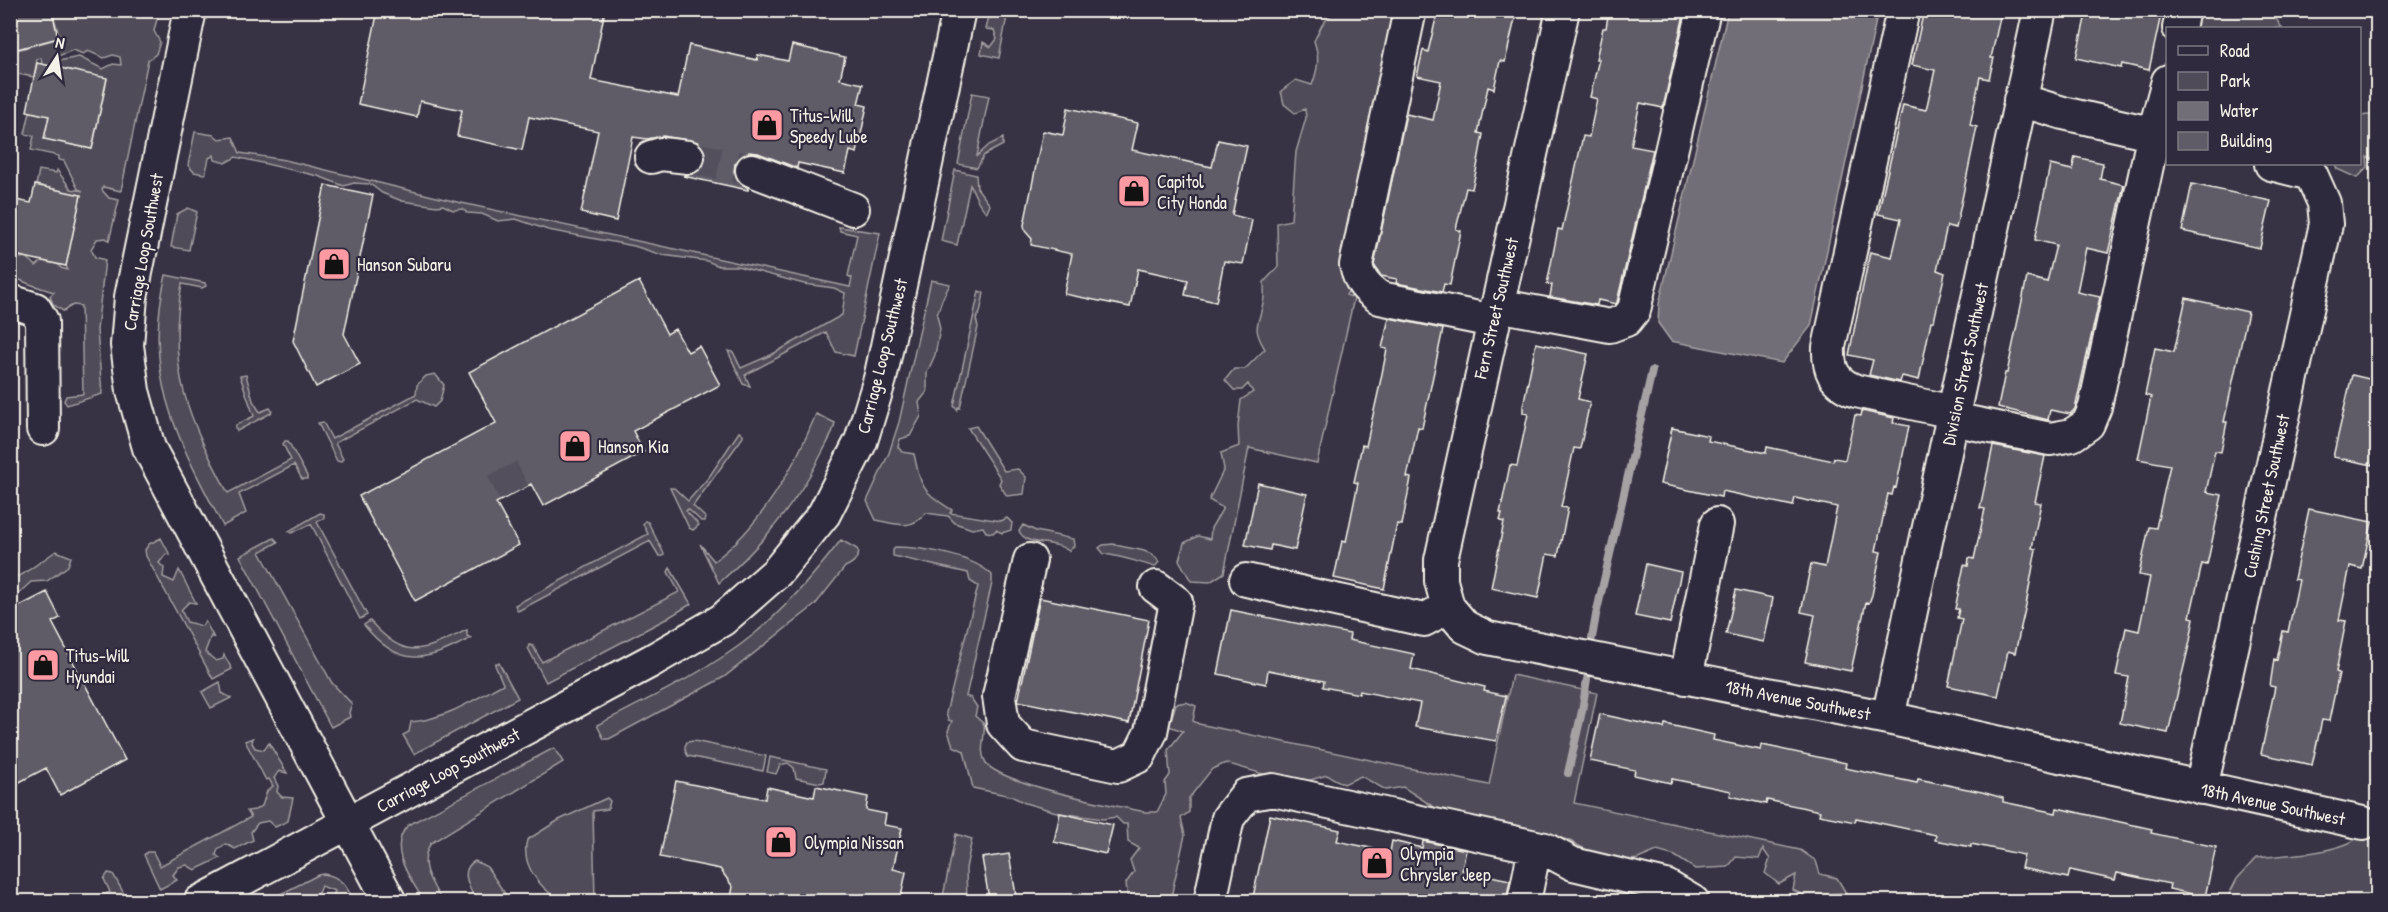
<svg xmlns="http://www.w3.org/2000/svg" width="2388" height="912" font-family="'Patrick Hand',sans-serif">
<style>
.green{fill:#504b59;stroke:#a29ea0;stroke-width:1.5;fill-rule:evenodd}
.water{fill:#726e77;stroke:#a6a2a4;stroke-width:1.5}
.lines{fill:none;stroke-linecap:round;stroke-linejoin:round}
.stream{stroke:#a6a2a4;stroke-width:8}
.building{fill:#5f5c67;stroke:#f4f1e8;stroke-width:1.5}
.minor-tunnel{stroke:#534f5d;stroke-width:32;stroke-dasharray:32 16;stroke-linecap:butt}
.minor-casing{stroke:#f4f1e8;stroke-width:36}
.minor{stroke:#2f2a3d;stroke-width:32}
.labels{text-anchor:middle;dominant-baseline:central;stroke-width:4.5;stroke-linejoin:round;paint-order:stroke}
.poi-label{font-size:18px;fill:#f4f1e8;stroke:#2f2a3d;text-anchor:start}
.street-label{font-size:18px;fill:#f4f1e8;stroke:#2f2a3d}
</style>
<rect width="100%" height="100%" fill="#373244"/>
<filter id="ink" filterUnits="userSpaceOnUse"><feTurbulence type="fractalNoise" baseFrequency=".0167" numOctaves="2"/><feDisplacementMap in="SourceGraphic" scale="12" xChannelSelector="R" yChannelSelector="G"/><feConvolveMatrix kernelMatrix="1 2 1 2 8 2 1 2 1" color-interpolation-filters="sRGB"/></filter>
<g filter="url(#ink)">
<path class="green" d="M87,10L95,12L96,10L159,11L154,31L160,42L156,54L148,60L121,191L103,187L102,190L109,198L119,200L109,241L106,238L97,239L91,249L95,257L105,260L97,330L102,394L67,405L64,401L66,396L83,394L81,306L73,305L63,311L53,304L50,296L54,292C42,288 29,285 18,279L15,286L11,285V254L14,260C25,255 29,258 36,266L42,261L58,264L61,268L68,270L66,266L81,195L36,185L39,170L56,173L57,170L71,189L83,191L78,189L64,161L59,160V156L31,150L34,136L25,134L30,112L49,116L44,139L92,149L107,79L42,64L41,58L37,59L34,77L13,73L10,42L13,51L60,38L52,11ZM73,50L83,54L88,51L104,58L113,55L120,57L121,65L113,64L103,69L79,57L58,61V56Z
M2172,10L2271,11L2282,28H2175Z
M990,11H1008L999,58L981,54L983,42L991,47L997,39L994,30L986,29Z
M1334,11H1404L1355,282L1346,295L1354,298L1317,463L1249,448L1224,573L1210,582L1191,581L1179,560L1184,543L1198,536L1210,539L1211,528L1223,508L1209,500L1224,469L1221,453L1239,446L1238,426L1241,400L1253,392L1248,384L1242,390H1234L1225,380L1234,369H1245L1265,349C1251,326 1259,325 1263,303C1265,296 1264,289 1264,282L1278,267L1277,223L1291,220L1296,152L1306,118L1305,109L1295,113L1284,104L1281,91L1296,80L1312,85C1318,69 1320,58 1314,41L1322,25Z
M972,93L989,96L977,156L989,145L1003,138V145L984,155L977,168L958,164Z
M2377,114V161L2367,157L2368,167L2357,178L2337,169L2335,164H2360V116Z
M195,132L214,135L219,139L233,137L240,153L285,160L457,202L850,287L852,278L848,276L857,235L840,231L839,227L880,233L854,356L836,352L826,332L745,375L750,386L743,384L728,351L733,352L741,368L771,355L842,315L845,293L834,288L804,284L737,266H719L707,261L662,255L634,246L548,230L516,219L498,221L482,214L467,213L463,209L453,210L443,205L437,206L402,201L382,193L370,184L354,183L344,186L318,176L236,157L225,163L215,160L214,155L209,158L206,172L204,174L194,172L188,165Z
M955,170L976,175L977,188L990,205L987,212C977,205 975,193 970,185L957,245L941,241Z
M188,208L197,212L189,250L171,247L177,214Z
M166,275L205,283L206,286L202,288L182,284C166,371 189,419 228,493L291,460L283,444L285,441H288L307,476V479H302L294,465L239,494L246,513L223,526C178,440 141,375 166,275Z
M931,280L950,284L942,300L937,315L940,329L935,355L927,373V392L919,402L921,416L910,436L900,439L898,447L902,452L914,454C921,487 922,492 952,510L950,513L1001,521L1007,518L1012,523L1011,530L1002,533L996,530L993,533L986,532L983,527L972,529L955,523L948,516L926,513C911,531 897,524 876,520L867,501L889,453L899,422Z
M979,291L984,293L980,313L976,319L978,327L960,408L958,407L957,410L954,406Z
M435,374L444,385L440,401L434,407L417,399L335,443L343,459L340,462L337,461L318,423L323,422L332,439L416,394L417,385L426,376Z
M246,375L253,401L260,412L270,408L272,411L271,413L237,431L235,428L236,425L254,416L240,376Z
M816,414L835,423C833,434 827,443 822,453C797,503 761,546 719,583L700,544L714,561C760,527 795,467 816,414Z
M976,426L1004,471L1018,469L1026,477L1024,494L1007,496L999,484L1001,479L968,428Z
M739,432L743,434V437L693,506L706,518L705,521H701L688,509L686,511L699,525L693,530L689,528L670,488H674L688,501L709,477Z
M320,513L324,514V518L317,522L367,615L360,619L311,524L292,533L289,531Z
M645,521L648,522L664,554L663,556H659L650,541L518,611L515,605L648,534L643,524Z
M1023,525L1036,531L1073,539L1074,546L1069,551C1054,539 1027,548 1019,531Z
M161,538L170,555L166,554L159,563L164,568L163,577L174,582L179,570L196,603L189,602L181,610L187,622L202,626L205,621L214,638L211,636L205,652L216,661L223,659L224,655L232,669L213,679L146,556L145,550L149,544Z
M274,538L278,542L260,552L332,683L352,704L349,712L350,717L331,727L240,556Z
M841,540L857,549L859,553C856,561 852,564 845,567L815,605L724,677L609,739H604L597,725C650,698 707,672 753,635C787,607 815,574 841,540Z
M1113,544C1128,550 1151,547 1159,562L1155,567C1138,562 1122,556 1104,554L1099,548L1103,545Z
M896,547C922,547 974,556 992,575V583L966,696L971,698L977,707L975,716L984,724C986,738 978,750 986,763C1000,784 1116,806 1145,812H1157L1166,794L1165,782L1170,775L1168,750L1183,731L1169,726L1176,704L1186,702L1196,706L1193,721L1199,724L1489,785L1512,675L1597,693L1574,803L1800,850L1816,861L1820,874L1837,878L1846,893L1825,894L1812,900L1793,890L1796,875L1779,884L1765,873L1770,859L1763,849L1759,859L1736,857L1728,867L1695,869L1675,856L1657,851L1638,859L1611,863L1568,840L1530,831L1479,829L1460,814L1437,809L1403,787L1386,790L1361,776L1344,784L1327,775L1297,784L1226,763L1212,769L1189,798V812L1181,818L1185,835L1170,901H1128L1126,883L1134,872L1130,860L1139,848L1128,842L1127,824H1123L1116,817L1103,819L1060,813L1025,803L1011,796L973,788L964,751L953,746L948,731L952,721L948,720L946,713L978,586L970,581L968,573L893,556V550Z
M56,551L71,557L68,566L47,581L31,582L17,595L11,597V579L23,574Z
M670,568L691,604L666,619L546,682L528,648L529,645L533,646L542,662L679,592L668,572Z
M370,621C407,662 422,651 467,630V636L471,638C426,662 399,669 364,625Z
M496,663H499L518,698L414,754L403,735L409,732L411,722C445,719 474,700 503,684L495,665Z
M220,682L222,693L231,698L211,708L202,692Z
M253,738L252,743L255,748L264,750L269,743L287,773L279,771L274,778L278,786L277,792L282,797L293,798L288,821L275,827L268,821L258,823L251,832L253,840L235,849L226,844L218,849L216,855L220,858L195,870L187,865L179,867L173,875L177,880L160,889L144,855L147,852H153L160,866L251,817L247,811L255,810L262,806L267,791L273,786L269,779L266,780L245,741Z
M694,741L766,756L763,771L688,756C684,750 684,747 687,742Z
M554,748L563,762L431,843C417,864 431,882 442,901H424C411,879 386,849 408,825Z
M770,757L826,769L824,782L820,783L796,778L794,768L788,763L780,765L776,774L767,772Z
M607,798L610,801L608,809L593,811L595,901H560C541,888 520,866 527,840L559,820Z
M2377,807V901L2225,902L2237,879L2256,858C2286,854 2321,855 2349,843C2361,838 2373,819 2377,807Z
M956,834L972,839L966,868L967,901H942Z
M475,861L487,867L510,901H476C470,888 458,870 475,861Z
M108,873L113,874L128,901H92L110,892L104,879Z
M323,874C341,876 347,887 354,901H335L333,897L335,891L321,886L318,893L301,901H267L318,875Z"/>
<path class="water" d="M1728,11H1878L1811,326L1782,363L1671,341L1658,323L1659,304Z"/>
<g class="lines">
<path class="stream" d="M1592,638L1596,615L1652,371
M1568,773L1582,711L1587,679"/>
</g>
<path class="building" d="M10,10H52L58,38L10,51Z
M378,10H605L591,80L678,97L689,45L757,60L758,55L788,61L792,45L845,57L840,79L863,84L858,104L867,106L857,153L850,151L845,173L798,163L797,168L758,153L749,152L740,156L735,164L734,172L738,181L748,188V190L683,176L696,173L703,167L706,158L705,150L698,142L663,136L647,139L633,137L616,221L581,213L598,131L529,117L522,150L457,136L462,110L420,101L417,117L358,104Z
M1438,10H1517L1505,62L1500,61L1494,89L1488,87L1478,133L1483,134L1477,167L1472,189L1466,188L1456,229L1461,231L1450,285L1444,284L1442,292L1396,283L1397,279L1381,276L1374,265L1406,114L1433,120L1441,81L1417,76L1423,50L1428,52Z
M1609,10H1685L1663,108L1640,103L1631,146L1653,150L1617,302L1616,304L1598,300L1597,305L1550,297L1552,285L1547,284L1558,229L1562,230L1583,136L1589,137L1597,99L1590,97L1599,59H1596L1603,28H1606Z
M1924,10H1990L2001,13L1991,58H1994L1989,79L1980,77L1970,125L1977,127L1956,228L1947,226L1937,270L1945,273L1934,321H1931L1919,380L1902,376L1900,382L1869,375L1873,360L1849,355L1870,252L1892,257L1901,219L1878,214L1903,105L1926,110L1935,70L1912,65Z
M2087,10H2162L2149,70L2122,64L2121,68L2076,58Z
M37,63L107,78L92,149L44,139L49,116L27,111Z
M1068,108L1138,123L1132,150L1212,167L1218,140L1247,146L1232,215L1252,220L1243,264L1224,261L1216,302L1185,295L1188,280L1138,269L1130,307L1064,294L1072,254L1031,245L1032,239L1025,231L1024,225L1043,131L1063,135Z
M2075,157L2103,163L2100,179L2124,185L2108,253L2086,248L2077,292L2100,297L2075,409L2070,414L2050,410L2048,420L1998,407L2005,373H2007L2027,277L2047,282L2056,245L2035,240L2050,165L2072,170Z
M2192,184L2271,201L2260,248L2182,231Z
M35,185L81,195L66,266L10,254V199L31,203Z
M325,185L373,195L344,334L360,364L316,387L293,341Z
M639,281L667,334L675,329L688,352L699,346L720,385L633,431L644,452L543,506L531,484L496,503L519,545L415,601L359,496L496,423L469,372Z
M2186,298L2248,312L2224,422H2227L2221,452L2215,451L2206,492L2222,495L2207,565L2202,564L2190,617L2194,618L2190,641L2168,733L2120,723L2129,677L2116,675L2126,628L2139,631L2150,577L2139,575L2149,527L2156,528L2170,465L2138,459L2151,397L2145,395L2155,348L2174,352Z
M1389,318L1443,329L1422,428L1418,427L1407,477L1411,478L1402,525L1397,524L1384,589L1334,578L1342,541L1346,542L1358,483L1354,482L1362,445L1366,446L1378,393L1387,349L1382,348Z
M1536,343L1588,354L1578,399L1590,402L1580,449L1574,448L1561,507L1568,508L1558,556L1547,554L1538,598L1491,588L1504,522L1500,521L1502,513H1500L1510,465L1517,466L1528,414L1523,413V406Z
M2352,375L2378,381V466L2333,457Z
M1862,411L1894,418L1893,423L1909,426L1896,488L1894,487L1892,495L1888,494L1876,551L1881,552L1872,595L1869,603L1866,602L1851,671L1805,662L1815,615L1801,612L1811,564L1825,567L1837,507L1795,498L1793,506L1722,491L1721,497L1660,484L1672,428L1709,436L1708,441L1766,453L1767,447L1833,461L1834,458L1845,460L1855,415L1861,416Z
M1993,446L2045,456L2035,502L2041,503L2032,548L2036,549L2026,605L2015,653L2008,651L1998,696L1948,686L1962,619L1957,618L1959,609H1955L1964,565L1968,566L1969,558L1974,559L1985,509L1980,508Z
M1258,483L1307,494L1295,550L1271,545L1270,550L1245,545Z
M2309,509L2372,522L2362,569L2350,566L2339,620L2346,621L2336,672L2339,673L2329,721L2322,720L2312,765L2261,754L2275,687L2270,686L2274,659L2277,660L2283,631L2288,632L2299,580L2294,579Z
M1646,564L1681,572L1670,623L1635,616Z
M1736,590L1773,598L1764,642L1726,634Z
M47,592L60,618L52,622L125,760L60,795L46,768L10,787V611Z
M1040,598L1149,620L1129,723L1018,701Z
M1231,610L1350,634L1349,640L1414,654L1411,669L1485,687L1484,691L1506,696L1496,741L1415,727L1420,703L1360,691L1359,694L1323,687L1324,681L1268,670L1266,684L1218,674Z
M1600,714L1664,728L1665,724L1714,735L1713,740L1761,750L1762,745L1846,763L1845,768L1917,783L1918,779L1982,792L2003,798V802L2056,813L2057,808L2152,829L2151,833L2216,847L2205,897L2169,889L2170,884L2117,873L2115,880L2070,870L2068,878L2021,868L2024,855L1971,844V847L1935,840L1936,835L1856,818L1855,822L1819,815L1820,811L1767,800L1766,804L1730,796L1731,791L1672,779L1671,783L1634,775L1635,770L1590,761Z
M676,781L765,799L767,787L814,797L816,786L868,797L866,810L886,814L884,825L902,828L893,869L906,872L900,902H730L733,887L720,869L660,857Z
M1060,813L1113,825L1106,854L1054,842Z
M1270,815L1340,830L1337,841L1390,852L1392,841L1422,848L1423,841L1466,850L1462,870L1510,880L1506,902H1252Z
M1009,854L1016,895L989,899L982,858Z"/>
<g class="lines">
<path class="minor-tunnel" d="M688,157L752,170
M502,469L514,493"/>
<g class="minor-casing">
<path id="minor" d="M190,10L131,297L127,345L133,391L149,448L390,902
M1410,10L1356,265C1359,281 1367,289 1380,298L1493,321
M1903,10L1829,347C1828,370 1834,383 1856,391L1944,410L1967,422L2050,439L2072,435L2088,424L2095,407L2154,133L2168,81
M2179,28L2183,10
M2020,100L2063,113L2168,137
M651,157L661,154L688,157
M752,170L853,209
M10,301L35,309L42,321L43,429
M1497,305L1610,326L1626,320L1634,310L1704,10
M1030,560L999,696L1003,724L1023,746L1118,766L1139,756L1151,732L1176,602L1156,587
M1246,580L1424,620L1448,607L1465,627L1488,638L1888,718L2363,823
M1448,607L1441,581V560L1563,10
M1686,678L1717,524
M1888,718L2040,10
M2201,788L2326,224L2324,203L2311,174L2271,164
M200,902L651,661L722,620L777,572L824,514L861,441L880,379L959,10
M1210,902L1228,818L1246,795L1273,790L1545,849L1573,864L1666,886L1693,902
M1524,902L1535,847"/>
</g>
<use href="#minor" class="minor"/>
</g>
</g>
<defs>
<g id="shop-square" transform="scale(1.725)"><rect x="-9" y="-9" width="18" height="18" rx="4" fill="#ff9aa2" stroke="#2f2a3d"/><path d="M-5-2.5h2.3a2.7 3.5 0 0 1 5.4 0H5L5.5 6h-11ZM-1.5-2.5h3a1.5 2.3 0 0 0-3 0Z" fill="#111"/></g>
</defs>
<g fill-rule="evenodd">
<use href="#shop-square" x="767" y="125"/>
<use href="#shop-square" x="1134" y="191"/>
<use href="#shop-square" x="334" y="264"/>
<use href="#shop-square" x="575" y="446"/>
<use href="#shop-square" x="43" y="665"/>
<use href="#shop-square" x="781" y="842"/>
<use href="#shop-square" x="1377" y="863"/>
</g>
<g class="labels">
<g class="poi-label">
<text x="790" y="115">Titus-Will<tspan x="790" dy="21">Speedy Lube</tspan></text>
<text x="1157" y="181">Capitol<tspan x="1157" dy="21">City Honda</tspan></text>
<text x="357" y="264">Hanson Subaru</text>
<text x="598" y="446">Hanson Kia</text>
<text x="66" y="655">Titus-Will<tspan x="66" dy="21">Hyundai</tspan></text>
<text x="804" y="842">Olympia Nissan</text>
<text x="1400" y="853">Olympia<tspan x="1400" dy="21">Chrysler Jeep</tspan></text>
</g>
<g class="street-label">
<text transform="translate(143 252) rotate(-80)">Carriage Loop Southwest</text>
<text transform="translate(1496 308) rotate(-77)">Fern Street Southwest</text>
<text transform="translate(882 356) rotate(-76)">Carriage Loop Southwest</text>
<text transform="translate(1965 364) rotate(-78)">Division Street Southwest</text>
<text transform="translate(2266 496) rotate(-78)">Cushing Street Southwest</text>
<text transform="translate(1798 700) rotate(11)">18th Avenue Southwest</text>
<text transform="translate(448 770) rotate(-28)">Carriage Loop Southwest</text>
<text transform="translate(2273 804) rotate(12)">18th Avenue Southwest</text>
</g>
</g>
<rect width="2388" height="912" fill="none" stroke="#2f2a3d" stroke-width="36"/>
<rect x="18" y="18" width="2352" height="876" fill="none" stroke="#f4f1e8" stroke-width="2" filter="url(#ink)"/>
<rect x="2166" y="27" width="195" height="138" fill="#2f2a3d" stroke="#7e7a81" stroke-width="1.5"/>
<rect x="2178" y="46" width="30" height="9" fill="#2f2a3d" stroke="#7e7a81" stroke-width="1.5"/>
<text x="2220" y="57" font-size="18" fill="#f4f1e8">Road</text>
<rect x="2178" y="72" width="30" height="18" fill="#504b59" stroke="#7e7a81" stroke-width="1.5"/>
<text x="2220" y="87" font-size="18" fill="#f4f1e8">Park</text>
<rect x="2178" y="102" width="30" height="18" fill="#726e77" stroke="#7e7a81" stroke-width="1.5"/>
<text x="2220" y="117" font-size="18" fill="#f4f1e8">Water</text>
<rect x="2178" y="132" width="30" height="18" fill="#5f5c67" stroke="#7e7a81" stroke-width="1.5"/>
<text x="2220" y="147" font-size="18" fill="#f4f1e8">Building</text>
<g transform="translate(57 57) rotate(12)" stroke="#2f2a3d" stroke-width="4.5" paint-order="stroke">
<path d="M0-4.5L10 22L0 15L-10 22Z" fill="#f4f1e8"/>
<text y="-9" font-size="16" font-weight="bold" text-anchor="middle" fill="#f4f1e8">N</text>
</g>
</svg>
